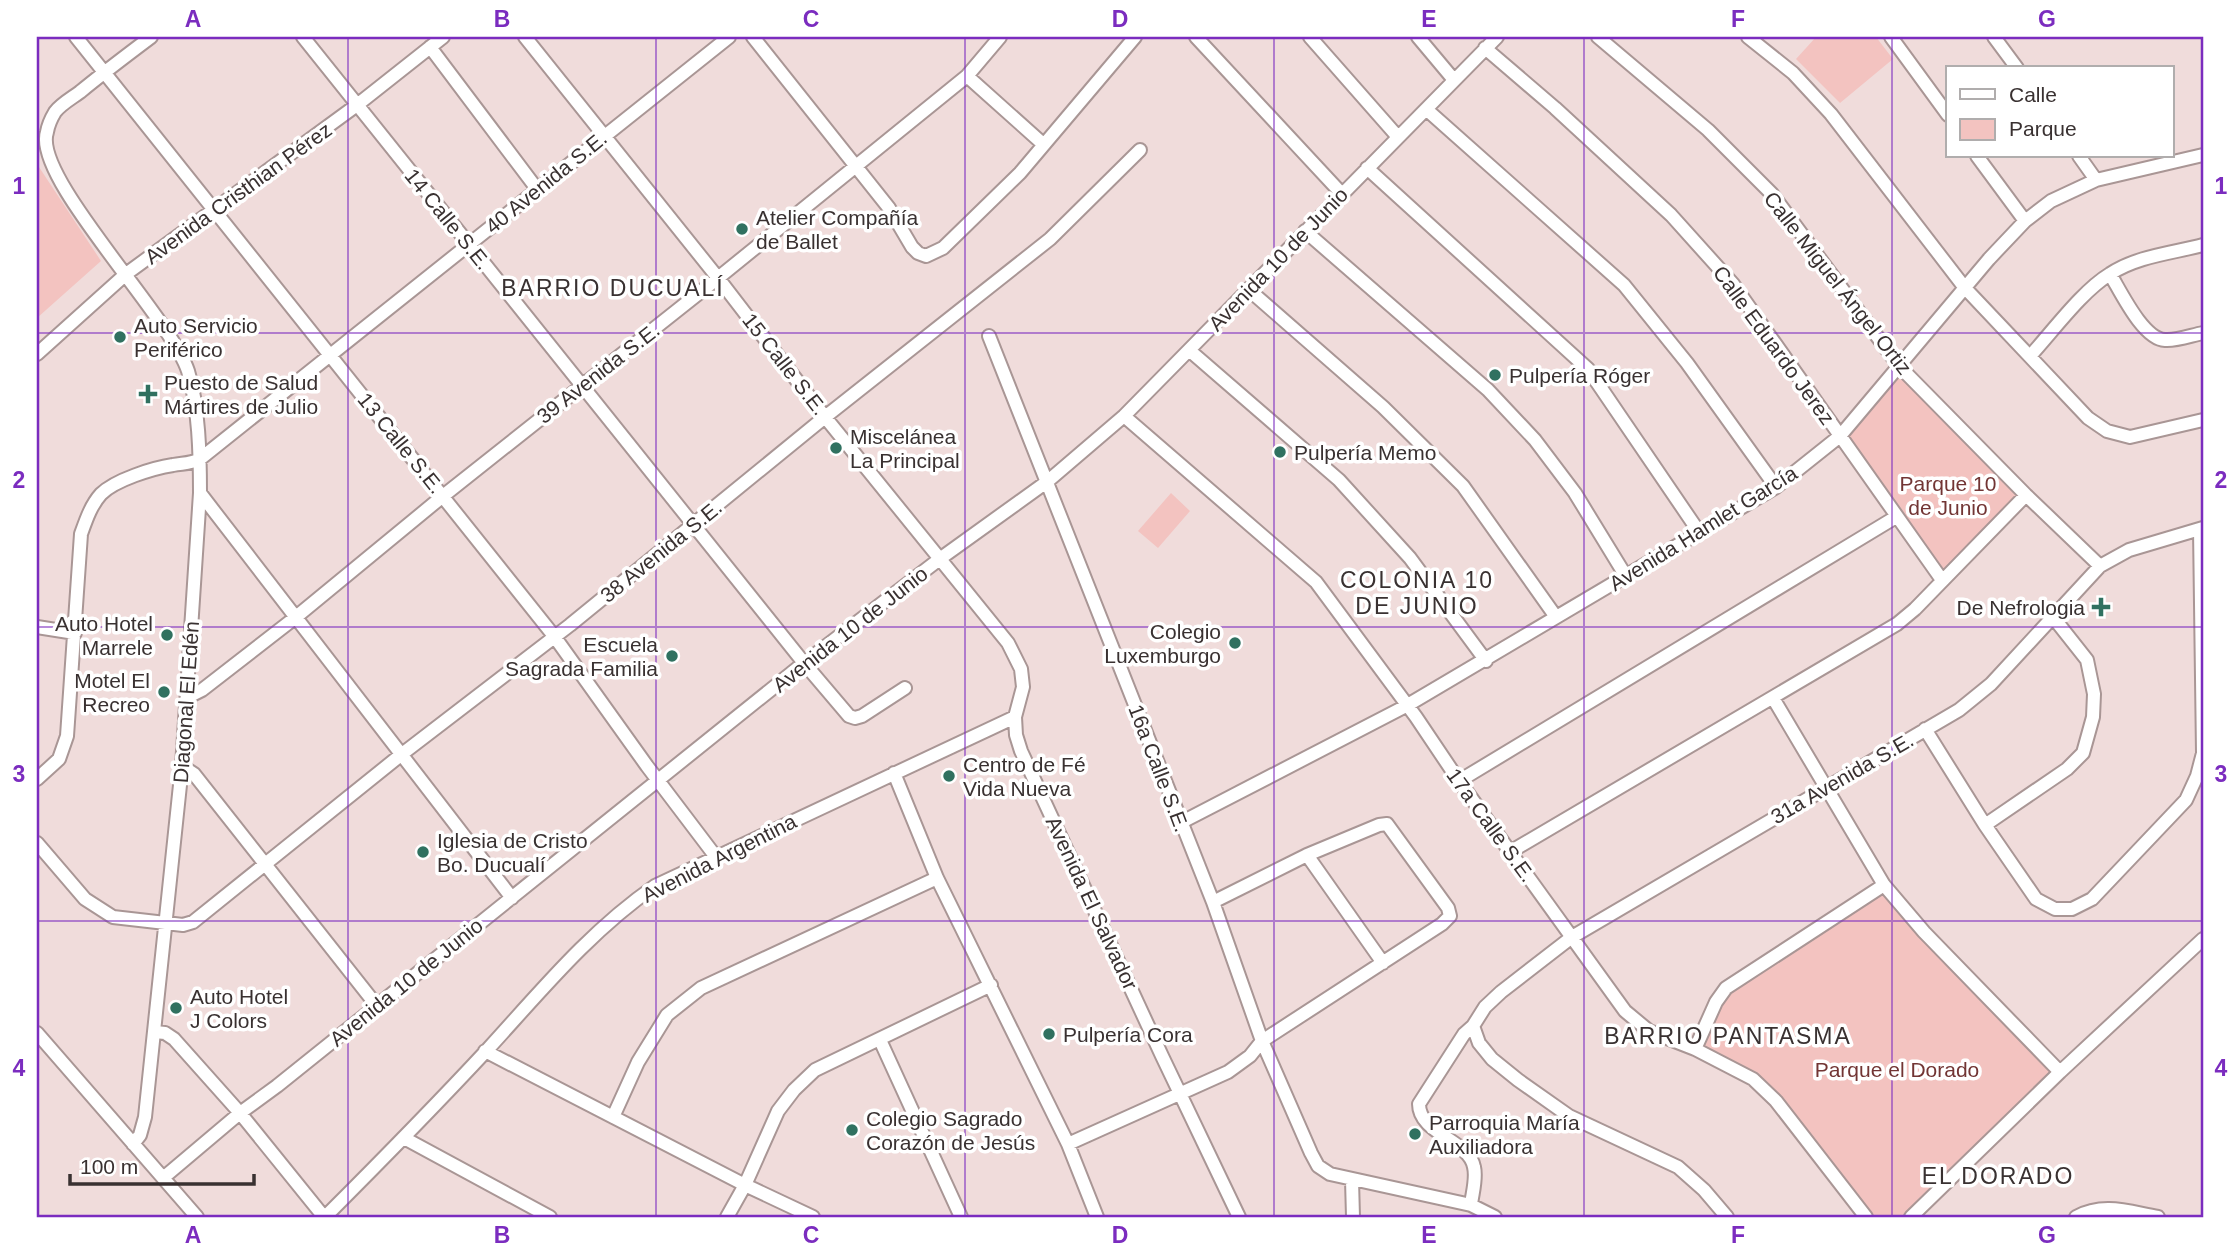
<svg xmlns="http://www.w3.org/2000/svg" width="2240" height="1254" font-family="Arial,sans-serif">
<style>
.green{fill:#f3c3c0}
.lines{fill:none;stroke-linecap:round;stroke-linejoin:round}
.minor-casing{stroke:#a99695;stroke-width:16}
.minor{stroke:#fff;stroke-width:12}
.grid{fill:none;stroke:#7b2cbf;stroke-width:2;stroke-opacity:0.55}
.poi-dot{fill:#307160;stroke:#fff;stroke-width:2.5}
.labels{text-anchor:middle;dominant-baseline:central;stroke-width:7;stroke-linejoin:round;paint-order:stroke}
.street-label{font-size:21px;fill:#393131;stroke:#fff}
.poi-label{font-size:21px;fill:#393131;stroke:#fff;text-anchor:start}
.park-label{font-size:21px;fill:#723534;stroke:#fff}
.neighbourhood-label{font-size:23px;letter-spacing:2px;fill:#393131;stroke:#fff}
.neatline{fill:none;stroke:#7b2cbf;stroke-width:2.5}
.grid-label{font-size:23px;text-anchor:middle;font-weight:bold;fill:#7b2cbf}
</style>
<rect width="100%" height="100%" fill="#f0dcdb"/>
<path class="green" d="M1816,37H1876L1893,59L1840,103L1796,59Z
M37,164L101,261L37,318Z
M1899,366L2026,495L1942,580L1840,436Z
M1171,493L1190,511L1158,548L1138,531Z
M1884,885L2060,1072L1911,1217H1866L1753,1079L1695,1049L1716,1002Z"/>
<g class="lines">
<g class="minor-casing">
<path id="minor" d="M76,37L554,636L647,766L716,857
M303,37L804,663L849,716L855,718L862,716L905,688
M525,37L718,278L825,417L1008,643L1021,669L1023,687L1015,717L1016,735L1021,751L1162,1056L1239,1217
M753,37L889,208L912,247L918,253L926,256L943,248L1020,173L1135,37
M1196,37L1342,194
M1310,37L1398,137
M1418,37L1454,80
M1598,37L1708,130L1772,194L1899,366L2026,495L2100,566
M1748,37L1793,73L1831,114L1965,288L2088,418L2107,431L2130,437L2203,420
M1891,37L1948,115
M1994,37L2017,68
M430,47L537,189
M1485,48L1555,108L1671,215L1733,284L1942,580
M967,76L1043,144
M1426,109L1624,285L1687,363L1776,487
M1977,156L2025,221
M2079,156L2096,180
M1367,168L1588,369L1699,532
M1305,231L1488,390L1535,440L1575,493L1627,578
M2110,274C2121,292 2143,339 2165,340C2177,341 2192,335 2203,333
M1248,289L1383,407L1463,486L1556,617
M989,336L1213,902L1262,1041L1311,1153L1318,1166L1330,1174L1471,1205L1495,1217
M1189,350L1339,480L1410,558L1486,661
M37,354L126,274L357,105L443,37
M2030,356C2053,331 2082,291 2110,274C2137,256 2173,253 2203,245
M1124,416L1316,582L1416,717L1459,781L1625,1011L1649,1031L1695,1049L1753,1079L1776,1101L1866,1217
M200,493L512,898
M37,627L75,633
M186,694H194L202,690L296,617L443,496L718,278L967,76L1000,37
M1773,698L1884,885L1924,932L2060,1072
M1925,729L1985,825L2036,899L2055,909H2072L2092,899L2186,800L2197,776L2203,753L2200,529
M182,766L194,774L377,1006
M894,773L937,878L1068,1144L1097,1217
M37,779L59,759L67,736L81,534C86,520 91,505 101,494C115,480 153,468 173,465C184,463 190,464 200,459L729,37
M1459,781L1896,517
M1180,823L1406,706L1776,487L1840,436L1989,259L2025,221L2051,201L2096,180L2203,155
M1985,825L2067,769L2083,753L2093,717L2094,694L2087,660L2053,617
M37,843L85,899L113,917L183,925L193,922L402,754L570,625L825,417L1050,239L1140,150
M1510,852L1897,624L1915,609L2026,495
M1307,855L1383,963
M1473,1026L1479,1043L1492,1059L1518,1080L1569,1116L1678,1167L1704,1190L1727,1217
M155,1032L165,1033L174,1039L240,1113L324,1217
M37,1033L197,1217
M880,1040L961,1217
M1695,1049L1716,1002L1726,988L1884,885
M485,1051L745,1185L813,1217
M613,1117L638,1062L667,1015L701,988L937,878
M404,1138L550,1217
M133,1144L140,1135L145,1117L182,766L200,493C200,455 199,407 188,371C170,316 32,177 47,132C48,126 52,117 55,112C61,104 72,98 80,92C103,73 127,55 151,37
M1068,1144L1228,1072L1250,1056L1262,1041L1442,924L1450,916L1448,908L1387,824L1379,825L1307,855L1213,902
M163,1178L240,1113L277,1086L804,663L941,558L1048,481L1124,416L1497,37
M1352,1180L1353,1217
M1471,1205C1472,1194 1477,1179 1474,1167C1469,1140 1419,1134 1419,1104L1464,1034L1473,1026L1485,1007L1501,992L1572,937L1959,710L1991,684L2100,566L2129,550L2203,528
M325,1217C380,1162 435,1106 488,1049C541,991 590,931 655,886L1015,717
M727,1217L745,1185L778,1111L794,1090L815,1070L991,985
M1911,1217L2060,1072L2203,939
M2076,1217C2104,1202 2129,1212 2158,1217"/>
</g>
<use href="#minor" class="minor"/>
</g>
<path class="grid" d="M348,37V1217M656,37V1217M965,37V1217M1274,37V1217M1584,37V1217M1892,37V1217M37,333H2203M37,627H2203M37,921H2203"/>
<g class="poi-dot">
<circle cx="742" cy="229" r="7"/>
<circle cx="120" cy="337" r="7"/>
<circle cx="1495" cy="375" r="7"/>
<path d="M144.5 383.5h7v7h7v7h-7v7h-7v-7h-7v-7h7z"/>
<circle cx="836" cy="448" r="7"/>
<circle cx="1280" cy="452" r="7"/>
<path d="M2097.5 596.5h7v7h7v7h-7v7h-7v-7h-7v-7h7z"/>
<circle cx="167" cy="635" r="7"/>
<circle cx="1235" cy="643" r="7"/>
<circle cx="672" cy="656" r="7"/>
<circle cx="164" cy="692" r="7"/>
<circle cx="949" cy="776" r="7"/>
<circle cx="423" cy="852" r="7"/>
<circle cx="176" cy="1008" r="7"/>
<circle cx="1049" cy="1034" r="7"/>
<circle cx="852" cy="1130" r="7"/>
<circle cx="1415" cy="1134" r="7"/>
</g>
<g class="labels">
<g class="street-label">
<text transform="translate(546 182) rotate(-39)">40 Avenida S.E.</text>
<text transform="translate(238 193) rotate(-36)">Avenida Cristhian Pérez</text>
<text transform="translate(448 219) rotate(51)">14 Calle S.E.</text>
<text transform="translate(1278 259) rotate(-46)">Avenida 10 de Junio</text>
<text transform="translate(1838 283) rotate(52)">Calle Miguel Ángel Ortiz</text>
<text transform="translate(1774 345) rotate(54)">Calle Eduardo Jerez</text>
<text transform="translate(785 364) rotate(52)">15 Calle S.E.</text>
<text transform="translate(598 373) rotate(-38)">39 Avenida S.E.</text>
<text transform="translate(401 443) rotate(51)">13 Calle S.E.</text>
<text transform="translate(1703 528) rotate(-32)">Avenida Hamlet García</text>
<text transform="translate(661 551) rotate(-39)">38 Avenida S.E.</text>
<text transform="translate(850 629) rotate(-38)">Avenida 10 de Junio</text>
<text transform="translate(186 702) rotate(-86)">Diagonal El Edén</text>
<text transform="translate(1159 768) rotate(69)">16a Calle S.E.</text>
<text transform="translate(1842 778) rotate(-30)">31a Avenida S.E.</text>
<text transform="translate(1491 825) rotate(54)">17a Calle S.E.</text>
<text transform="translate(719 858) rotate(-27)">Avenida Argentina</text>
<text transform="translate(1092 903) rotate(65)">Avenida El Salvador</text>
<text transform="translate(406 982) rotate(-39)">Avenida 10 de Junio</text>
</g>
<g class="poi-label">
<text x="756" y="217">Atelier Compañía<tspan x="756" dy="24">de Ballet</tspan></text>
<text x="134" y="325">Auto Servicio<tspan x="134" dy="24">Periférico</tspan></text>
<text x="1509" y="375">Pulpería Róger</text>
<text x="164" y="382">Puesto de Salud<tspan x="164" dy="24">Mártires de Julio</tspan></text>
<text x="850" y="436">Miscelánea<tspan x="850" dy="24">La Principal</tspan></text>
<text x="1294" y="452">Pulpería Memo</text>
<text x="2085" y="607" text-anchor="end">De Nefrologia</text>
<text x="153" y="623" text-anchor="end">Auto Hotel<tspan x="153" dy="24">Marrele</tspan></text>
<text x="1221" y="631" text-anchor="end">Colegio<tspan x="1221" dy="24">Luxemburgo</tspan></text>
<text x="658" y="644" text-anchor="end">Escuela<tspan x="658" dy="24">Sagrada Familia</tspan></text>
<text x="150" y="680" text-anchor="end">Motel El<tspan x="150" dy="24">Recreo</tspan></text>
<text x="963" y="764">Centro de Fé<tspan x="963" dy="24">Vida Nueva</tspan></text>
<text x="437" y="840">Iglesia de Cristo<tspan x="437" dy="24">Bo. Ducualí</tspan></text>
<text x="190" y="996">Auto Hotel<tspan x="190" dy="24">J Colors</tspan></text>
<text x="1063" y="1034">Pulpería Cora</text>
<text x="866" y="1118">Colegio Sagrado<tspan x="866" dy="24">Corazón de Jesús</tspan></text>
<text x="1429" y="1122">Parroquia María<tspan x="1429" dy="24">Auxiliadora</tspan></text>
</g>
<g class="park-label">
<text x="1948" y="483">Parque 10<tspan x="1948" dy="24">de Junio</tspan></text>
<text x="1897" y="1069">Parque el Dorado</text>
</g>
<g class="neighbourhood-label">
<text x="613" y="288">BARRIO DUCUALÍ</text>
<text x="1417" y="580">COLONIA 10<tspan x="1417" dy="26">DE JUNIO</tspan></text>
<text x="1728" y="1036">BARRIO PANTASMA</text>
<text x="1998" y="1176">EL DORADO</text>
</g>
</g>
<rect width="2240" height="1254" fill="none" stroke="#ffffff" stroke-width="77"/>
<rect x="1946" y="66" width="228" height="91" fill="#ffffff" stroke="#b0adad" stroke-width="2"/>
<rect x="1960" y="89" width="35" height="10" fill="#ffffff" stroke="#b0adad" stroke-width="2"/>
<text x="2009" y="102" font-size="21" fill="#393131">Calle</text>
<rect x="1960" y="119" width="35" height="21" fill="#f3c3c0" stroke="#b0adad" stroke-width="2"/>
<text x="2009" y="136" font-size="21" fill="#393131">Parque</text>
<path d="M70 1174v10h184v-10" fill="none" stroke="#393131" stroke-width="3.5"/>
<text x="80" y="1174" font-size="21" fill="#393131" stroke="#ffffff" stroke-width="5" paint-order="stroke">100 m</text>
<rect x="38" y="38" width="2164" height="1178" class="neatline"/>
<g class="grid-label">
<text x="193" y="27">A</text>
<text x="502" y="27">B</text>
<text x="811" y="27">C</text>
<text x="1120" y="27">D</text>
<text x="1429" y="27">E</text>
<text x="1738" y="27">F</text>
<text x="2047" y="27">G</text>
<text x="19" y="194">1</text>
<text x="2221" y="194">1</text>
<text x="19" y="488">2</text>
<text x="2221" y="488">2</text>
<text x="19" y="782">3</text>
<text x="2221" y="782">3</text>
<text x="19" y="1076">4</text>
<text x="2221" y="1076">4</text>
<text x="193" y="1243">A</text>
<text x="502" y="1243">B</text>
<text x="811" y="1243">C</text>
<text x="1120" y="1243">D</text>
<text x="1429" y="1243">E</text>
<text x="1738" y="1243">F</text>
<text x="2047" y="1243">G</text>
</g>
</svg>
